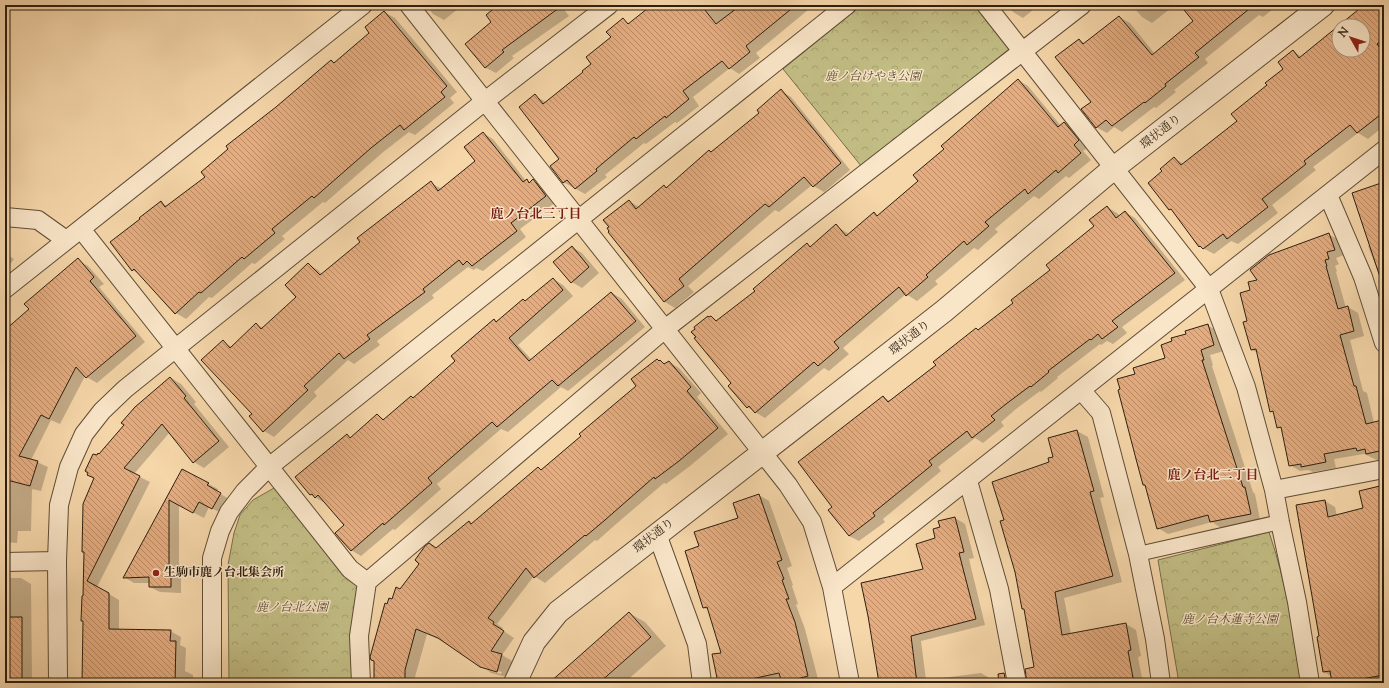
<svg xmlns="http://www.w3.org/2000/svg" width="1389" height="688" font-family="'Sorts Mill Goudy','Noto Serif JP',serif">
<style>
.park{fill:url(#park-crowns);stroke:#786e4a}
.shadow{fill:#0003}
.building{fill:url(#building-back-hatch);stroke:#2d1f0f;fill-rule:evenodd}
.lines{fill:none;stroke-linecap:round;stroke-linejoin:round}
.pedestrian-casing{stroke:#5f4d36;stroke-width:16}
.minor-casing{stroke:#5f4d36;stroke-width:20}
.tertiary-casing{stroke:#5f4d36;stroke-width:24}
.pedestrian{stroke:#f9e5c8;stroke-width:14}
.minor{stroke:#f9e5c8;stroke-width:18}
.tertiary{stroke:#f9e5c8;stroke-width:22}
.poi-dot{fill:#8f2418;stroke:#f9e5c8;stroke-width:1.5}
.labels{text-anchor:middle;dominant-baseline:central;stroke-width:3;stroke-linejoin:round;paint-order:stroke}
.park-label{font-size:12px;font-style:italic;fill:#5a4e32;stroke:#f9e5c8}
.street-label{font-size:12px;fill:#2d1f0f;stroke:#f9e5c8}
.poi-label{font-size:12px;font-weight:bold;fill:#2d1f0f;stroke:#f9e5c8;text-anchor:start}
.neighbourhood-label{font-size:13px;font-weight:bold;fill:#7a1f14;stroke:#f9e5c8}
</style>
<defs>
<pattern id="park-crowns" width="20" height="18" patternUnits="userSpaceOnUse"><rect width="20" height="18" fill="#c2bd84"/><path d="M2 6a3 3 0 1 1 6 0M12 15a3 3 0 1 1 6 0" fill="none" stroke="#a7a271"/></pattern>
<pattern id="building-back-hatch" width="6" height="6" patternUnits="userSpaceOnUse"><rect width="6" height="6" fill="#e5ac7f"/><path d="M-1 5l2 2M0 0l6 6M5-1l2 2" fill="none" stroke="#ba8b66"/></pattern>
</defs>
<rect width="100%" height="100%" fill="#f6d7aa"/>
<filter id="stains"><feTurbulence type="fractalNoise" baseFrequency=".005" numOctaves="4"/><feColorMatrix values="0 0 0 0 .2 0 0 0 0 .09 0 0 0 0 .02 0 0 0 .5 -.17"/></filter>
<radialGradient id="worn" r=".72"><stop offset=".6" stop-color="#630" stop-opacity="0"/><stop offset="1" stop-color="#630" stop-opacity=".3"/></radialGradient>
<path class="park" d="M862,5H974L1009,49L862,167L783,69Z
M274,488L361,590L353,683H229L228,565L234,533L240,515L253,500Z
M1269,532C1286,582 1294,632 1303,683H1179L1158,560Z"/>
<path class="shadow" d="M426,5H463L444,20L433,14Z
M499,5H564L562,7L569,16L512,56L514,58L496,73L486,68L467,44L493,22Z
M654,5H814L756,53L760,58L739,74L730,68L693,97L699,106L677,123L675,122L646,144L644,143L605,175L607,177L585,194L563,182L561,159L535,96L546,102L585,72L593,64L612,37L623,20L630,24Z
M1007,5H1039L1023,18L1013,12Z
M1132,5H1175L1152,23L1142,17Z
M1182,5H1278L1263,17L1259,15L1205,59L1208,63L1174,90L1176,92L1156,108L1154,107L1122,132L1114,127L1107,133L1096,127L1079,40L1086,44L1119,17L1130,23L1155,54L1195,21Z
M1366,5H1384V126L1368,139L1358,133L1313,167L1316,170L1272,205L1278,213L1238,244L1231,241L1214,254L1199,246L1174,211L1170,209L1163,171L1174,158L1184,164L1238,121L1268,85L1284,69L1293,51L1302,57L1339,27V50H1363V26H1340Z
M384,12L395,18L457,92L450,98L454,103L415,135L409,132L382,153L325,203L323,202L282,236L285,239L255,264L252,263L212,298L209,297L186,319L176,313L142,275L132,270L161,203L168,206L207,177L277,108L332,61L335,63L371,33Z
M1018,80L1028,86L1061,126L1065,123L1075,129L1089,147L1083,151L1091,160L1069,178L1066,176L1039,199L1034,196L995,229L998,232L978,250L974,248L935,281L938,284L917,301L906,294L843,348L849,354L829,371L824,368L765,418L747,407L732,384L711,317L718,321L756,291L807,244L811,247L836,226L849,234L874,213L878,216L919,182L945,149Z
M781,91L791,97L850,170L824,192L812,185L779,212L775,210L688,286L694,292L675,308L665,302L609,232L629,201L639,207L664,186L667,188L760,113Z
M483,133L493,139L526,181L531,183L533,181L544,186L556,202L520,229L526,237L483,271L476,268L474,270L468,267L432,295L434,298L377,341L380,345L354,364L348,360L314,392L317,396L274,437L264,431L253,414L223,342L232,347L256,324L263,328L298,297L308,264L318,270L322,274L431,183L442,189L477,161Z
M1384,183V299L1378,281L1381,280L1368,246L1370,245Z
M1107,207L1117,213L1120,216L1125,212L1135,218L1185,280L1122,327L1127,333L1113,344L1107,341L1101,345L1100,344L1057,377L1058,378L1041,392L1040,391L1016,409L1001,422L1004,426L983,443L975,438L938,467L941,471L883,519L885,522L859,541L849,536L834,507L883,397L890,401L1015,303L1051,270L1096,226Z
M1328,234L1339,240L1344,255L1336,258L1339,264L1335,266L1337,271L1336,272L1346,308L1348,307L1358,313L1364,336L1350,340L1363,391L1367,393L1374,423L1384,422V458L1377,460L1364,454L1334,459L1336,468L1313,472L1308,470L1300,471L1290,465L1282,429L1278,427L1274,413L1271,411L1258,353L1252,350L1248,322L1251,291L1259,280Z
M572,247L582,253L599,273L582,288L572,282Z
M5,253L14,259L5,271Z
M78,260L88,266L104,284L99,287L145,342L97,383L85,376L60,424L51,420L31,460L37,462L48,467L41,491L32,489L31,531H18L17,543L5,542V331L30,309Z
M553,279L563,285L573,296L518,345L532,360L612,293L622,299L645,327L568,391L561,387L508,432L501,429L437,484L441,489L395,530L393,529L361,556L351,550L345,525L325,503L311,495L347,436L352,438L378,415L385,420L414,399L456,361L494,320L497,322L526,302Z
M1207,325L1218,331L1224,351L1210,355L1213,365L1212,366L1253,492L1255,494L1260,520L1221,528L1212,522L1168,534L1158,528L1147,486L1144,485L1136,374L1166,359L1187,334Z
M660,361L666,364L669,362L679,368L701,393L697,397L728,434L690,466L666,484L664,483L615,525L597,541L595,540L545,583L534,576L497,624L503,628L502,630L514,638L502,655L512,661L507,677L491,673L487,670L501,674L502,672L480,666L445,642L427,634L415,677V683H376L375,662L372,660L387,605L437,549L469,522L473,524L538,468L542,471L582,437L637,386Z
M171,378L181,384L196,402L194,404L229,447L204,468L194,462L170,432L134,474L150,482L97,587L119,600V630L170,631L181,637L180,645L186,648L185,671L193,675V683H76L78,682V680H83V597H84L95,478L100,455Z
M1077,431L1088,437L1104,497L1100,498L1122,582L1064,598L1071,634L1126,624L1136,630L1141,656L1138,657L1143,683H1033L1035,668L1025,610L1023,609L1006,520L1054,457Z
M183,470L218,489L217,492L231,500L223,514L209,507L204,518L179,505V575L181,576V593L160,592L150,587V583H134L124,577Z
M1384,486V683H1333L1331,676L1324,672L1320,637L1325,501L1335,507L1337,516L1364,509Z
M759,495L769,501L792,566L787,568L793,585L792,586L798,604L796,605L805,629L819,683H719L722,653L709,610L704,608L700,547L740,519Z
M955,518L965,524L974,558L969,559L985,625L921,641L926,680L981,673L991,679L992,683H880L869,616L924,570L941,528Z
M5,578H21L31,584L32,683H5Z
M629,613L645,622L666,646L624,683H562Z
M451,682H475L476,683H451Z"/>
<path class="building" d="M498,5H563L502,50L504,52L485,68L465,44L491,22L486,15Z
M652,5H701L716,24L741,5H796L746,46L750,52L729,69L722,61L683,91L689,99L666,118L665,116L636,139L634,137L596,169L597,171L575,189L567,180L563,183L550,166L559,159L519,107L535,94L543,104L583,72L582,71L591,64L586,57L611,37L606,32L623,18L628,24Z
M1180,5H1254L1195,53L1199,57L1165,84L1166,86L1145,103L1144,102L1112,126L1106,120L1096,128L1081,109L1091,102L1055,57L1079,39L1083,44L1119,16L1152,55L1193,21Z
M1364,5H1384V39L1377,44L1384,53V112L1357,133L1350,125L1304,161L1306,164L1262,199L1268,207L1227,239L1223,234L1203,249L1200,246L1199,247L1171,209L1169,210L1148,183L1162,171L1160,169L1174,157L1181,165L1237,121L1231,114L1267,85L1265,83L1283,69L1278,62L1293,50L1299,58ZM1339,26H1363V50H1339Z
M384,11L447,86L441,92L445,97L404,130L400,125L371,148L314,198L312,196L272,229L275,233L244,259L242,257L201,293L199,292L175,314L134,269L132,271L110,242L140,219L139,218L161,201L165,207L205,177L201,172L228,149L226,146L276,107L331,60L334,63L369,33L365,27Z
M1018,79L1058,127L1064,122L1079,140L1074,145L1081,153L1058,173L1056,170L1028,194L1025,189L985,222L989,226L967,245L964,241L926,275L928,277L906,296L899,287L834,342L839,348L818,366L814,362L755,413L749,406L747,408L728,386L731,383L694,338L696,337L691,332L695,329L694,327L708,316L709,317L711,316L716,321L755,291L753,289L807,243L810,247L836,224L846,236L874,212L877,216L918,181L913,175L944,149L941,146Z
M781,89L841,163L813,187L804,177L769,207L765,204L679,279L684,286L664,302L608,232L609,231L607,228L609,227L603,220L629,200L636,209L664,185L666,188L709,150L711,152L759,113L757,110Z
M483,132L523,182L527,179L529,183L533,179L546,196L511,223L517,231L472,266L467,261L463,265L459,260L423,289L425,292L367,335L370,339L344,359L339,353L304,386L308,390L263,432L249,416L252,414L201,360L223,340L230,348L256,323L261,329L296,297L285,285L308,263L320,275L360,242L357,238L431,181L438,191L475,161L464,147Z
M1384,182V279L1381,280L1352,193Z
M1107,206L1116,218L1125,211L1175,273L1112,321L1118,327L1102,339L1098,334L1091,340L1090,339L1048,371L1049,372L1031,387L1030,386L1006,404L991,416L995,420L972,438L967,431L929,461L932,465L873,513L875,516L849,536L828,510L832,507L798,462L883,396L888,402L936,365L933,362L976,328L978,330L1013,303L1011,300L1050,270L1046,265L1094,226L1089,220Z
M1329,233L1335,250L1327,252L1329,259L1325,260L1327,266H1326L1338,309L1348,306L1354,331L1340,335L1354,386H1356L1366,424L1382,420V421H1384V450L1366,454L1365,449L1357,451L1356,448L1324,454L1326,462L1301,467V464L1289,466L1281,427L1277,428L1273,411L1270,412L1256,349L1251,350L1243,322L1247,321L1240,293L1250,290L1248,282L1257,280L1250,270L1269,255Z
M572,246L589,267L571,283L553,262Z
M78,258L94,277L90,281L136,336L86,378L76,367L49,419L41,415L19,456L38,461L30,486L7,480L5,484V330L29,309L24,304Z
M553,278L563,290L509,338L529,361L611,292L636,321L558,386L552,380L497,427L492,422L428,478L432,483L384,525L383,523L351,551L335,533L344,525L318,495L315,498L312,494L310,495L295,477L347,434L350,438L377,414L383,420L411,396L413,398L455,361L451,356L494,319L496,322L523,299L525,301Z
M1208,324L1214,345L1201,350L1204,360H1202L1243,487H1245L1251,514L1210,522L1208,515L1157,529L1145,485H1143L1136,459L1118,390L1120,389L1117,379L1135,374L1133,368L1165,358L1161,345L1172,341L1171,338L1186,334L1185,331Z
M657,359L659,361L660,360L664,364L669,361L691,387L687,391L718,428L679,461L655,479L654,477L605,520L586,536L585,535L534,578L526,568L488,618L494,622L493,624L504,631L491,651L502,654L497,672L480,667L438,638L416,629L405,670V683H374V661L371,660L370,657L385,603L387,604L389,598L392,599L396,587L400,589L419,564L415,560L425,546L429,543L436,548L469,521L471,524L538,467L541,470L581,436L579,434L636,386L631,379Z
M170,377L186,396L184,398L219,441L193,463L162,424L124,468L140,476L87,581L109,593V629L171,630L170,641H176L175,683H82L83,621H81L82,596H83L84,552H82L83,504L94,478L87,475L88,473L85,471L93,454L97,455L98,453L99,454L124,425L121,423L135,407Z
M1077,430L1094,491L1090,492L1113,576L1055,592L1062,635L1126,623L1131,650L1128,651L1134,683H1027L1025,669L1034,667L1024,609H1022L1015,572L1000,521L1004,520L992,482L1049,462L1048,458L1053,457L1048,438Z
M182,469L209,483L207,485L221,493L212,509L199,502L193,513L169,500V569H171V587H149V577L123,578Z
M1384,485V675L1339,683H1332L1330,671L1323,672L1317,637L1319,636L1296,505L1325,500L1328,517L1363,508L1359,491Z
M759,494L782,560L777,562L784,579L782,580L789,599H786L795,622L808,676L782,683L779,673L733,683H718L712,654L721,653L707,607L703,608L685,551L699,546L694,532L738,518L733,503Z
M955,517L964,552L959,553L976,619L911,636L917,683H879L868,616L861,583L923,569L916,544L935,538L933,529L940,527L938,521Z
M629,612L651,637L599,683H549Z
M5,617H22V683H5Z
M1004,673L1006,683H999L998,674Z"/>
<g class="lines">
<g class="pedestrian-casing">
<path id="pedestrian" d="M1138,554L1280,522"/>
</g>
<g class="minor-casing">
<path id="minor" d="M409,5L788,485L812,522L832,587L850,683
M986,5L1209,289L1246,387L1274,490L1280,522L1297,602L1310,683
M1328,195L1363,277L1384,343
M5,217L38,220L66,240
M81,229L350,569L367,582
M5,289L363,5
M1081,390L1101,413L1138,554L1155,639L1161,683
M968,481L999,589L1017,683
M1274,490L1384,469
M657,534L697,644L702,683
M5,562L57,561
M832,587L1384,150
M58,683L57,561L59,505L69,467L84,434L102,411L125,389L176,348L485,101L609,5
M212,683V558L220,531L229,512L245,491L269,467L847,5
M361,683L359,636L367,582L665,329L1082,5"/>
</g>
<g class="tertiary-casing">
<path id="tertiary" d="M515,683L534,642L558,612L944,311L1114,168L1323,5"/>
</g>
<use href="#pedestrian" class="pedestrian"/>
<use href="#minor" class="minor"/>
<use href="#tertiary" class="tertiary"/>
</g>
<circle class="poi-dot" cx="156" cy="573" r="4"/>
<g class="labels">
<g class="park-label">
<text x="873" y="77">鹿ノ台けやき公園</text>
<text x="292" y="608">鹿ノ台北公園</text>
<text x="1230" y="620">鹿ノ台木蓮寺公園</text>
</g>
<g class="street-label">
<text transform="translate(1161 132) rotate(-38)">環状通り</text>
<text transform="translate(910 338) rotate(-38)">環状通り</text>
<text transform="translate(654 536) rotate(-38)">環状通り</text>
</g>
<g class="poi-label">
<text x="164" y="573">生駒市鹿ノ台北集会所</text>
</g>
<g class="neighbourhood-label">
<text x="536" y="215">鹿ノ台北三丁目</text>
<text x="1213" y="476">鹿ノ台北二丁目</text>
</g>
</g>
<rect width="1389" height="688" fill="none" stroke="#f6d7aa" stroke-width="20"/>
<rect x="6" y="6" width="1377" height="676" fill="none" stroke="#2d1f0f" stroke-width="2"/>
<rect x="10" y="10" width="1369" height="668" fill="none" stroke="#2d1f0f"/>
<g transform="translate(1351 38) rotate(309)"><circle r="19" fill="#f9e5c8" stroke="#a7967e"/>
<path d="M0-3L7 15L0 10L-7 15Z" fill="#8f2418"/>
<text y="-6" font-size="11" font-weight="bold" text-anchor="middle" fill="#2d1f0f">N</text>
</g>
<rect width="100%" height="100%" filter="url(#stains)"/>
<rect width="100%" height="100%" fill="url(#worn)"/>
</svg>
